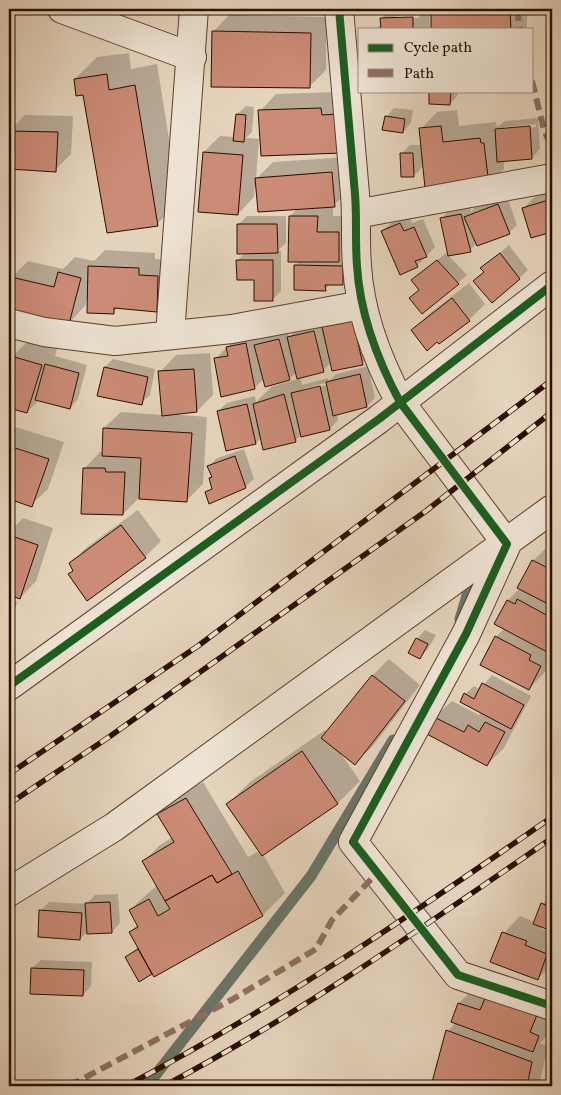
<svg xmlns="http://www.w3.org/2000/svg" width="561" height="1095" font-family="Vollkorn,serif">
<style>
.shadow{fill:#0003;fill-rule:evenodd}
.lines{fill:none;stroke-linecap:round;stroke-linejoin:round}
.stream{stroke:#6b7469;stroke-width:11}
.building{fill:#cb8b76;stroke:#2b0d00}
.minor-casing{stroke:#5a3f2f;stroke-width:30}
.minor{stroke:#eee3d3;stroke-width:28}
.rail-casing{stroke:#2b0d00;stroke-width:5.5}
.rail{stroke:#eee3d3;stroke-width:4;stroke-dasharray:11;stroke-linecap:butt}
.quiet{stroke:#8d6e63;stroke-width:6;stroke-dasharray:12 6;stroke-linecap:butt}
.cycleway-casing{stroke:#eee3d3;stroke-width:11}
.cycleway{stroke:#1b5e20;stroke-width:8}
</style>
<rect width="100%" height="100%" fill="#e5d4bc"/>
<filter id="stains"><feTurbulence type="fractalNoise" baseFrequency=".004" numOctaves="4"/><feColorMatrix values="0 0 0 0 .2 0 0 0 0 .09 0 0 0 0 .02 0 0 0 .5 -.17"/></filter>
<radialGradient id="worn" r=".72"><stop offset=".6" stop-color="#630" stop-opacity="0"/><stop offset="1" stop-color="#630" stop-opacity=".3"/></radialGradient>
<path class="shadow" d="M391,9H429L430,29H376L382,23L381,19ZM419,15V18L393,19L396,16Z
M437,9H527V29H433L432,13Z
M229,15L326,17V70L309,87L213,32Z
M129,53L131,69L157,64L179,202L157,224L75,79L97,57Z
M431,91H458V95L450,104Z
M337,92L354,120L260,111L276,94Z
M246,106L254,107L252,132L246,138L259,139L256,179L273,162L348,157L351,189L333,206V216H354V244L341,258H351V275L342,284H331L325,289L295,266L300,260L290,216L298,208L255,184L254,197L238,214L204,152L220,136L235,137L237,114Z
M394,108L413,110L411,123L403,132L386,117Z
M457,110L459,126L496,122L497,127L505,121L538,118L540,149L532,158L504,160V169L488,185L424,165L414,176L401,154L410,145H422L421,129L437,112ZM536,124V127L504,130V127Z
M25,115L73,116L71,154L55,170L9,168V123H11V129Z
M552,188V231L531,237L523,209L539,192Z
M507,196L517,225L509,233L477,243L470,250L442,218L450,209L470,206L471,212L474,208Z
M409,215L412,223L423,219L435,247L417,266L382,231L391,223Z
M247,216H286V243L277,251H281V291L272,300L238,260L246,252L238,225Z
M509,245L528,270L519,278L474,281L485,271L482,268Z
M105,250L155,253V259L174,260L173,294L156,310L118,307L113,313L88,297L85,306L69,323L9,308V287L12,277L28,261L63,269L75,257L94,261Z
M446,253L467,275L422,313L420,289L413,280Z
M469,283L485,304L469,320L413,330L429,314Z
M370,305L379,347L362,363L331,362L323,371L300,377L302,385L328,378L329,381L336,374L368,366L375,398L367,406L337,414L338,420L330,429L302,434L296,440L262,437L256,443L218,411L227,403L255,396L256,402L271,387L298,379L297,372L289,379H264L254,388L215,359L232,342L288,331L289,337L297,329L323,323V327L340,311ZM325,383L326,385L303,391V389Z
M29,340L57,349L55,356L87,365L78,399L70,408L39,400L27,412L9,406V369L13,356Z
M210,353L213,395L197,411L171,414L207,417L203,484L187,500L139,498L123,514L84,469L100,452H103L104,428L121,412L163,415L160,372L176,355Z
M113,359L155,369L150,395L141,403L105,367Z
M9,425L64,442L48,489L31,505L9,498Z
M244,449L254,479L245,487L207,493L213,487L210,478L213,476L209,466L217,458Z
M138,510L161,541L145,557L74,570L70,564L87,547Z
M23,518L53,528L36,581L20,598L9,594V530L11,531Z
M550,544L552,546V658L545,672L529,689L496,637L505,628L496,623L508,600L520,588L533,561Z
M9,600L17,602L9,630Z
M425,630L436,635L428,649L420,657L417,639Z
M389,659L420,685L372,747L355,763L339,751L360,781L338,803L263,854L285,893L263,915L155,975L153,972L151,973L127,957L139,946L130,932L138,924L130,910L157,885L144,861L160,845L173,837L159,814L175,798L203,782L248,857L259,851L228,804L250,782L325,730L327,733L373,675Z
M492,675L531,696L504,748L487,765L427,733L435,717L452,701L479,715L482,712L465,694L474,686L480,689Z
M118,894L120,923L112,932L88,931L80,939L40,911L49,902L86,904L95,895Z
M552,894V930L542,926L540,928L552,933V964L538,979L491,962L504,933L520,916L535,922L542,904Z
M41,960L92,962L91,986L83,995L32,968Z
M507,976L552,992V1025L549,1034L540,1043L548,1046L539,1086L433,1085L448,1031L455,1023L459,1003L475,987L491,992Z"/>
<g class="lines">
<path class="stream" d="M460,619L474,572
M147,1086L311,876L393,740"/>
</g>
<path class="building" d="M510,12L511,29H431V13Z
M413,17V29H381L380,18Z
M212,31L311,33L310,88L211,87Z
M107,74L109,90L135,85L158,226L107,233L83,95L76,96L74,79Z
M429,91H451L450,105L429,104Z
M321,108L322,115L337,114L342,153L261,156L258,110Z
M236,114L246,115L244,142L233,141Z
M385,116L405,119L403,133L382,130Z
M441,126L443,142L480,138L481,143H484L489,186L425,188L419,128Z
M530,126L532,159L497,162L495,129Z
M9,131L58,132L56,172L9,169Z
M203,152L243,155L238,215L198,212Z
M400,153H413L414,177H401Z
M332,172L335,207L258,212L255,178Z
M552,199V232L531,238L522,208Z
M498,204L510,234L477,246L464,217Z
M461,214L471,252L448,256L440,218Z
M289,216H318L317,232H339V262H288Z
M400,223L404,231L414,227L427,257L415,261L418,267L400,275L381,231Z
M237,224H277L278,253L237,254Z
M500,253L520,279L492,303L473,281L484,272L480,268Z
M236,260H273V301H254V280H237Z
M437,260L459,284L422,314L409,298L419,290L411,280Z
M294,265L343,266V285H325L326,291L294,290Z
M88,266L139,268V275L158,276L157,312L114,308V314L87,313Z
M58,272L81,278L69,324L9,310L11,277L54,287Z
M452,298L470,321L439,344L437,342L427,351L411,330Z
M353,321L363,365L332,371L322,327Z
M314,331L324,372L297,379L287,337Z
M279,339L290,380L265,387L254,345Z
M246,343L255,389L221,397L214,358L228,356L226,347Z
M11,356L42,365L27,413L9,408V365Z
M45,364L79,373L70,409L35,400Z
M104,367L148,377L142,405L97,396Z
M194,369L197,412L162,416L158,371Z
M360,374L367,407L333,416L326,382Z
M320,386L330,430L301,437L291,393Z
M284,394L296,442L263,450L253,404Z
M247,404L256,444L226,451L217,411Z
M103,428L192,433L187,502L139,499L141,458L102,456Z
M9,446L49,459L32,507L9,499Z
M235,456L246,488L209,504L205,492L212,489L209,478L212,477L207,466Z
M83,468H105L106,472H125L123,515L81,514Z
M121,525L146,558L87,601L68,574L73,571L69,563Z
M9,535L38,545L20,599L9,595Z
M532,560L552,570V606L517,588Z
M517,599L552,618V648L549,653L494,624L507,600L515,604Z
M495,636L531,655L529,660L541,666L529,690L480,665Z
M416,638L428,644L420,659L408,653Z
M372,675L405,701L355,765L321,738Z
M482,683L524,705L511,729L460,702L464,693L474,699Z
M434,717L464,732L468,725L479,732L485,722L505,732L487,766L425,733Z
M302,751L338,804L262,856L226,804Z
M186,798L232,874L217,883L212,875L165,901L142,861L174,842L157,814Z
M238,871L263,916L154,977L129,932L138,927L129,910L149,899L158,916L170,909L165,901L212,875L217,883Z
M110,902L112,933L87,934L85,903Z
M541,903L552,908V931L533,924Z
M39,910L82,913L80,940L38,937Z
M502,932L527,941L525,945L547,954L538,980L490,962Z
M138,949L152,974L139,982L125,957Z
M31,968L84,970L83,996L30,994Z
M486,996L537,1015L530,1032L539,1036L533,1052L451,1022L458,1003L480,1010Z
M446,1030L532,1062L527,1086H431Z"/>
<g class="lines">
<g class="minor-casing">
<path id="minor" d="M62,9L192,57
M339,9C344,71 350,132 355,194C357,218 355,242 357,266C360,314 378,361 400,402L507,544L466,634L353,842L458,975L552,1006
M356,214L552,178
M9,323L44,332L115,341L232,329L362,305
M170,334L194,9
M9,686L379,419L552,285
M9,892L114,827L552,509"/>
</g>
<use href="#minor" class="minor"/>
<g class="rail-casing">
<path id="rail" d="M9,774L198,646L552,380
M9,804L109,737L426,511L552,412
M126,1086C275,1008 414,913 552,817
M164,1086C300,1014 426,925 552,838"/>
</g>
<use href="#rail" class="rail"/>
<path class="quiet" d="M517,9L520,29
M532,81L544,130L552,148
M69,1086L233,999L316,949L332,920L378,872"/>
<g class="cycleway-casing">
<path id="cycleway" d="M339,9C344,71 350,132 355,194C357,218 355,242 357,266C360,314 378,361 400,402L507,544L466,634L353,842L458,975L552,1006
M9,686L379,419L552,285"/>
</g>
<use href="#cycleway" class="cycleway"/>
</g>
<rect width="561" height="1095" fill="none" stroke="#e5d4bc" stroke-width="30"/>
<rect x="10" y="10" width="541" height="1075" fill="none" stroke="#2b0d00" stroke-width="2.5"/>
<rect x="15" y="15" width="531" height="1065" fill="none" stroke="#2b0d00"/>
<rect x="358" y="28" width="175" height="65" fill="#eee3d3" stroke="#a08d7f"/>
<rect x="368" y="44" width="25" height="8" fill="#1b5e20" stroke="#a08d7f"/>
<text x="404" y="52" font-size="15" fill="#2b0d00">Cycle path</text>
<rect x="368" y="69" width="25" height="8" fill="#8d6e63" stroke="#a08d7f"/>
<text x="404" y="78" font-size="15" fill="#2b0d00">Path</text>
<rect width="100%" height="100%" filter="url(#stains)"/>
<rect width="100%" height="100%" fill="url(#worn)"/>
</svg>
